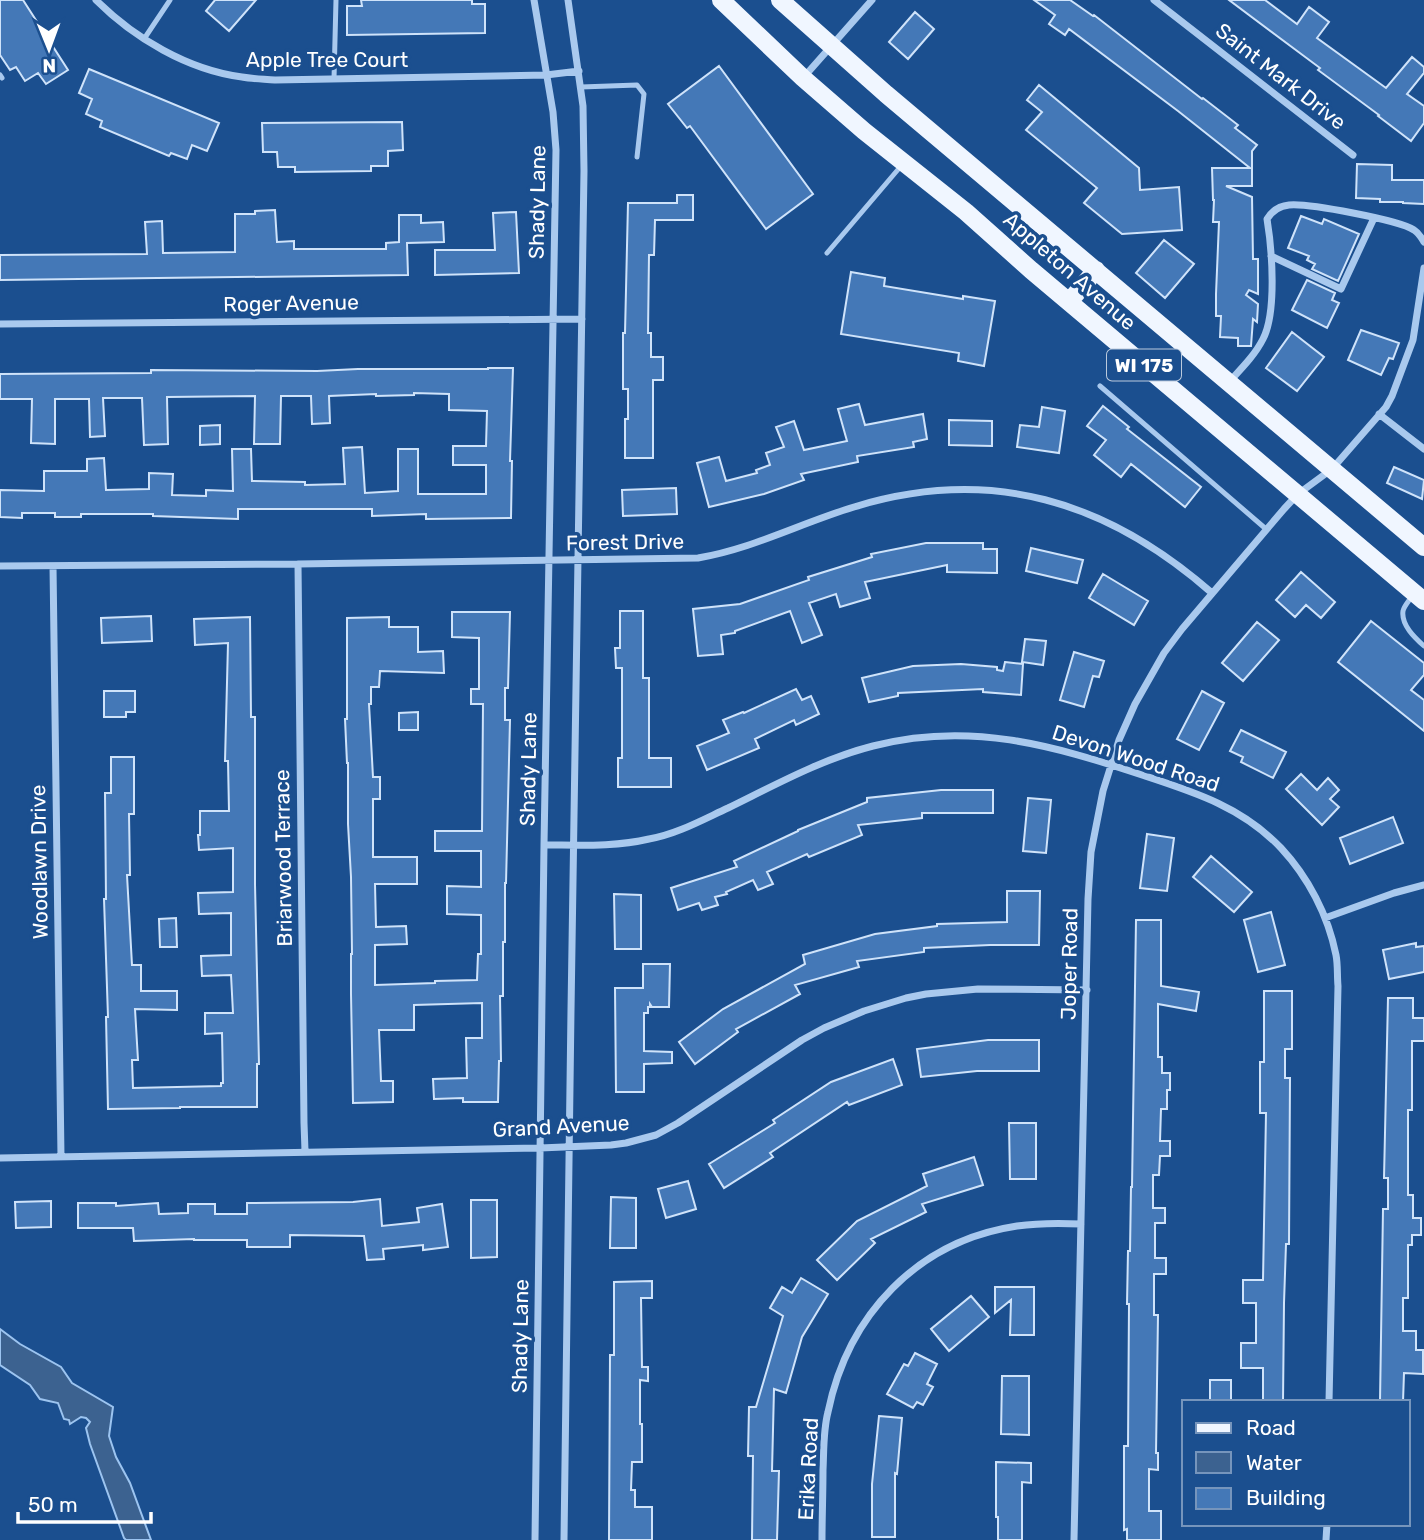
<svg xmlns="http://www.w3.org/2000/svg" width="1424" height="1540" font-family="Rubik,sans-serif">
<style>
.water{fill:#3c6290;stroke:#9cc4f0;stroke-width:2}
.building{fill:#4478b7;stroke:#cfe3fa;stroke-width:2}
.lines{fill:none;stroke-linecap:round;stroke-linejoin:round}
.service{stroke:#a9c9ee;stroke-width:5}
.minor{stroke:#a9c9ee;stroke-width:7}
.primary{stroke:#f0f6ff;stroke-width:18}
.labels{text-anchor:middle;dominant-baseline:central;stroke-width:7;stroke-linejoin:round;paint-order:stroke}
.shield{fill:#1b4f8f;stroke:#bbcadd;stroke-width:2}
.shield-label{font-size:19px;font-weight:bold;fill:#fff}
.street-label{font-size:21px;fill:#fff;stroke:#1b4f8f}
</style>
<rect width="100%" height="100%" fill="#1b4f8f"/>
<path class="water" d="M0,1329L20,1344L61,1367L72,1383L113,1407L109,1436L116,1457L130,1483L151,1540H126L124,1538L90,1444L86,1428L90,1422L86,1418L81,1417L70,1424L69,1420L64,1419L58,1403L40,1399L30,1385L0,1365Z"/>
<path class="building" d="M0,0H23L68,70L46,84L38,73L25,81L16,67L10,70L0,55Z
M215,0H256L229,31L206,11Z
M361,0H472V4H485V33L347,35V6H362Z
M1034,0H1070L1093,16L1094,15L1202,99L1203,98L1238,125L1235,128L1257,145L1252,151V186H1226L1252,197L1253,259H1258V294L1249,290L1246,295L1258,304L1257,322L1253,319L1251,346H1238V338L1220,337L1221,316H1216V294L1219,222H1213L1214,200H1213L1212,168H1250L1178,111L1069,29L1065,35L1049,24L1055,15Z
M1229,0H1265L1297,24L1309,7L1329,22L1317,38L1386,88L1412,57L1424,67V73L1407,94L1424,106V123L1411,141L1378,116L1379,115L1318,70L1320,68Z
M915,12L934,29L908,59L889,42Z
M719,66L813,194L766,229L690,126L687,128L668,104Z
M89,69L219,123L207,151L192,145L187,159L171,153L169,156L100,127L102,121L86,114L92,99L79,93Z
M1039,85L1139,168L1140,190L1179,187L1182,230L1122,234L1084,203L1097,188L1026,130L1042,112L1027,100Z
M402,122L403,150L388,151V166H371V171L295,172V167H278L277,152H263L262,123Z
M1357,164L1392,165V180H1424V204L1403,203V202H1380V199L1356,198Z
M677,195H693V220H655L654,255H649L648,333H651V357H663V380H653V458H625V419H628V389H623V333H625L628,203H677Z
M275,210L277,242L294,241V249H386V243L399,242V215H421V223L443,222L444,242L407,243L408,275L0,280V255L147,254L145,222L162,221L163,253L235,252V214H255V211Z
M516,212L519,273L435,275V250H495L493,213Z
M1301,216L1322,224L1324,219L1359,234L1338,281L1312,269L1315,264L1307,260L1309,256L1288,248Z
M1164,240L1194,264L1165,298L1136,273Z
M851,272L885,278L884,286L963,299V296L995,301L984,366L958,361L959,353L841,334Z
M1307,280L1335,293L1332,300L1339,303L1327,328L1292,310Z
M1361,330L1399,343L1393,359L1389,358L1381,375L1348,360Z
M1292,332L1324,357L1297,391L1266,368Z
M488,368H513L510,461H512L511,518L426,519V514L372,516V509H238V519L153,516V514H81V517H55V513H22V518L0,517V490L44,491V471H87V459L104,458L106,490L149,489V473L173,474L172,495L206,496V490L233,491L232,449H251L252,481L305,482V485L345,484L343,448L362,447L365,493L398,491V449H418V494H486V465H453V446H486L487,411L449,410V394L414,393V395L376,396V394L329,396L330,423L312,424L311,396H281L280,444H254L255,396L167,397L168,444L144,445L142,398H103L105,436L90,437L89,399H55V444L31,443L32,399H0V374L151,373V370L317,371L358,369H488Z
M859,404L865,425L923,414L927,439L913,442L914,447L857,456L858,462L801,474L804,480L764,494L709,507L697,463L719,457L726,481L757,473L756,470L770,465L766,453L784,447L776,427L794,421L804,450L847,441L838,409Z
M1103,406L1129,427L1127,429L1201,487L1185,507L1131,464L1121,477L1094,455L1106,440L1087,426Z
M1042,407L1065,411L1059,453L1017,447L1020,425L1039,427Z
M949,420L992,421V446L949,445Z
M220,425V444L200,445V426Z
M1394,467L1424,480L1422,499L1387,483Z
M676,488L677,514L623,516L622,490Z
M926,543H983V549H997V573L947,572V565L865,582L870,598L840,607L836,594L809,603L822,635L802,643L790,611L735,631V633L721,635L723,654L698,656L693,609L740,604L809,580L808,577L872,557L871,554Z
M1031,548L1083,560L1077,583L1026,571Z
M1301,572L1335,602L1321,618L1306,605L1295,617L1276,600Z
M1103,574L1148,601L1134,625L1089,598Z
M620,611H643V678H649V758H671V787H618V758H622V668H616L615,648H620Z
M452,612H510L508,688H505V720H510L506,883H505V942H503V996H500L501,1061H499L498,1102H463V1098L434,1099L433,1079L467,1078L466,1038H482V1003L414,1005V1030H379L381,1081H393V1102L353,1103L351,994V954H352L351,877L348,824V763H347L345,719H347V618L389,617V627H418V652L443,651L444,673L380,671L379,687H371V704H369L373,777H380V799H373V857H417V884H375L376,927L406,926L407,944L375,945V985L435,983V981L477,980L478,954H481V915L447,914V886L481,887V851H435V831H482L483,704H471V689H479V638L452,637Z
M151,616L152,641L102,643L101,618Z
M250,617L251,717H255V884L259,1064H257V1107H180V1108L108,1109L106,1017H108L104,899H106L105,793H111V757H134V814H129L130,875H127L132,965H141V991H177V1010L135,1009L138,1060H132L133,1088L221,1086V1083H223L222,1033L205,1034V1013H233L231,975L202,976L201,956L231,955V913L199,914L198,893L233,892V848L199,850L198,835H200V811H229L228,761H225L228,643L195,645L194,619Z
M1371,621L1424,663V675L1411,690L1424,700V731L1338,662Z
M1257,622L1279,640L1243,681L1222,663Z
M1025,639L1046,641L1043,665L1022,662Z
M1074,652L1104,661L1099,677L1093,676L1084,707L1060,700Z
M1005,662L1023,664L1021,695L983,692V689L898,693V696L869,702L862,678L913,666L961,664L997,667V670L1003,671Z
M796,689L802,700L811,696L819,714L796,725L794,720L755,739L759,748L707,770L697,746L729,733L723,720L743,712L744,713Z
M104,691H135V712H126V717H104Z
M1202,691L1224,703L1199,750L1177,739Z
M418,712V730H399V713Z
M1241,730L1286,752L1273,778L1241,762L1243,757L1230,751Z
M1301,774L1317,790L1328,778L1339,790L1330,799L1339,807L1322,825L1286,789Z
M941,790H993V813H922V818L858,825L862,835L809,857L807,854L767,872L773,884L758,890L753,880L726,892L727,894L715,897L718,905L702,910L699,903L678,910L671,888L737,867L734,861L798,831V830L867,802V798Z
M1028,798L1051,800L1046,853L1023,851Z
M1393,817L1403,843L1350,864L1340,838Z
M1147,834L1174,838L1167,891L1140,888Z
M1211,856L1252,892L1234,912L1193,877Z
M1007,891H1040L1039,945H990L924,948V952L857,961L859,967L795,985L800,994L736,1029L738,1032L695,1064L679,1042L723,1009L805,964L803,955L875,934L937,926V924L1007,922Z
M614,894L641,895V949H615Z
M1271,912L1285,965L1258,972L1244,920Z
M176,918L177,947H160L159,919Z
M1136,920H1161V986L1199,992L1196,1011L1158,1004V1057H1162V1073H1170V1090H1167V1109H1161L1160,1141H1170V1156H1160L1159,1175H1153V1208H1165V1223H1155V1258H1166V1274H1154V1315H1158L1156,1453H1158V1470L1149,1469V1511H1161V1540H1127V1529L1124,1530V1446H1128L1129,1304H1127L1128,1251H1130L1131,1187H1132Z
M1416,943V947L1424,946V972L1389,979L1383,950Z
M643,964H670L669,1007H652L650,1004V1007H648V1013H644V1051L672,1052V1063L644,1064V1092H616L615,988H643Z
M1264,991H1292V1049H1285V1078H1290L1289,1244H1286L1284,1303L1283,1402H1263V1368H1241V1343H1256V1303H1243V1280H1263L1266,1113H1260V1062H1264Z
M1388,998H1413V1018H1424V1041H1412V1110H1408V1195H1413V1218H1421V1235H1412V1245H1408V1298H1403V1331H1416V1350H1423V1374L1404,1373L1403,1402H1380L1383,1209H1388V1178H1384Z
M988,1040H1039V1071H977L921,1077L917,1049Z
M893,1059L902,1085L849,1105L847,1102L770,1153L773,1157L724,1188L709,1164L775,1123L773,1120L831,1082Z
M1009,1123H1036V1179H1010Z
M974,1157L983,1185L922,1204L926,1212L871,1239L875,1243L837,1280L817,1260L857,1221L927,1186L923,1174Z
M688,1181L696,1209L666,1218L658,1189Z
M611,1197L636,1198V1248H610Z
M380,1199L382,1226L419,1222L417,1208L442,1204L448,1247L423,1250V1245L383,1249L384,1259L367,1260L364,1236L290,1235V1247H247V1240H194V1239L134,1241L133,1228H78V1203H116V1206L158,1203L159,1214L188,1213V1204H215V1214H247V1203L353,1202Z
M471,1200H497V1257L471,1258Z
M51,1201V1227L16,1228L15,1202Z
M801,1278L828,1294L802,1337L786,1393L774,1389L772,1471H779L777,1540H752L753,1456H748L749,1407H756L783,1316L770,1308L782,1287L792,1293Z
M652,1281V1298H641L642,1367H648V1381L640,1380V1424H642V1462H632L631,1490H635V1507H652V1540H609L610,1355H614V1282Z
M995,1287H1034V1335H1010L1011,1300L995,1313Z
M971,1296L989,1317L949,1351L931,1329Z
M915,1353L937,1364L927,1384L933,1387L923,1405L917,1402L913,1408L887,1394L904,1364L908,1366Z
M1002,1376H1029V1435L1001,1434Z
M1210,1380H1231V1402H1210Z
M879,1416L902,1418L897,1474L895,1473V1537H872V1484Z
M996,1462L1031,1463V1483L1022,1482V1540H998V1517H996Z"/>
<g class="lines">
<path class="service" d="M144,39L170,0
M0,75L2,78
M334,79L336,0
M581,87L637,85L644,94L637,157
M827,253L901,166
M1100,386L1266,529
M1412,596C1409,601 1404,606 1403,611C1401,625 1415,638 1424,646"/>
<path class="minor" d="M96,0C134,38 188,70 242,77C253,79 264,79 275,80L546,75L579,71
M534,0L553,112L556,150L544,845L535,1540
M1154,0L1353,155
M803,78L872,0
M1271,256L1341,289L1374,218
M0,324L582,319
M1229,382C1241,369 1255,355 1263,339C1277,312 1272,249 1267,219C1272,211 1279,206 1289,205C1308,203 1399,220 1414,230C1419,233 1421,237 1424,242
M1379,414L1424,449
M298,564L304,1123L305,1151
M0,566L298,564L698,558C752,549 801,523 854,507C991,465 1107,501 1212,593
M53,566L61,1157
M544,845C579,845 615,847 649,839C677,834 702,820 728,808C775,785 822,759 873,746C969,721 1052,745 1142,775C1194,792 1242,807 1281,848C1308,877 1328,915 1336,955C1338,965 1337,976 1338,986L1329,1402
M1325,918L1394,893L1424,885
M0,1158L540,1148L611,1145L626,1143L656,1135L678,1123L802,1040L824,1028L864,1011L906,998L926,994L978,989L1087,990
M564,1540L571,1010L584,171L583,106L568,0
M822,1540C822,1517 823,1494 823,1470C824,1451 823,1431 828,1412C848,1315 917,1241 1017,1226C1038,1223 1060,1223 1081,1224
M1074,1540L1088,899L1091,852L1103,791L1119,740L1135,704L1164,653L1182,629L1284,509L1298,494L1332,469L1386,407L1392,396L1413,340L1424,268
M1326,1540L1327,1524"/>
<path class="primary" d="M721,0L803,78L864,131L966,212L1031,270L1424,601
M780,0L886,94L1424,547
M1069,302L1096,270"/>
</g>
<g class="labels">
<rect class="shield" x="1107" y="349.5" width="74" height="31" rx="5"/>
<g class="shield-label">
<text x="1144" y="365">WI 175</text>
</g>
<g class="street-label">
<text x="327" y="59">Apple Tree Court</text>
<text transform="translate(1281 76) rotate(38)">Saint Mark Drive</text>
<text transform="translate(537 202) rotate(-89)">Shady Lane</text>
<text transform="translate(1070 271) rotate(41)">Appleton Avenue</text>
<text transform="translate(291 303) rotate(-1)">Roger Avenue</text>
<text transform="translate(625 542) rotate(-1)">Forest Drive</text>
<text transform="translate(1136 758) rotate(18)">Devon Wood Road</text>
<text transform="translate(528 769) rotate(-89)">Shady Lane</text>
<text transform="translate(283 858) rotate(-91)">Briarwood Terrace</text>
<text transform="translate(39 862) rotate(-91)">Woodlawn Drive</text>
<text transform="translate(1069 964) rotate(-89)">Joper Road</text>
<text transform="translate(561 1126) rotate(-3)">Grand Avenue</text>
<text transform="translate(520 1336) rotate(-89)">Shady Lane</text>
<text transform="translate(808 1469) rotate(-87)">Erika Road</text>
</g>
</g>
<rect x="1182" y="1400" width="228" height="126" fill="#1b4f8f" stroke="#7695bc" stroke-width="2"/>
<rect x="1196" y="1423" width="35" height="10" fill="#f0f6ff" stroke="#7695bc" stroke-width="2"/>
<text x="1246" y="1435" font-size="21" fill="#ffffff">Road</text>
<rect x="1196" y="1452" width="35" height="21" fill="#3c6290" stroke="#7695bc" stroke-width="2"/>
<text x="1246" y="1470" font-size="21" fill="#ffffff">Water</text>
<rect x="1196" y="1488" width="35" height="21" fill="#4478b7" stroke="#7695bc" stroke-width="2"/>
<text x="1246" y="1505" font-size="21" fill="#ffffff">Building</text>
<g transform="translate(49 49) rotate(179)" stroke="#1b4f8f" stroke-width="5" paint-order="stroke">
<path d="M0-5L12 26L0 18L-12 26Z" fill="#ffffff"/>
<text y="-10" font-size="19" font-weight="bold" text-anchor="middle" fill="#ffffff">N</text>
</g>
<path d="M18 1512v10h133v-10" fill="none" stroke="#ffffff" stroke-width="3.5"/>
<text x="28" y="1512" font-size="21" fill="#ffffff" stroke="#1b4f8f" stroke-width="5" paint-order="stroke">50 m</text>
</svg>
